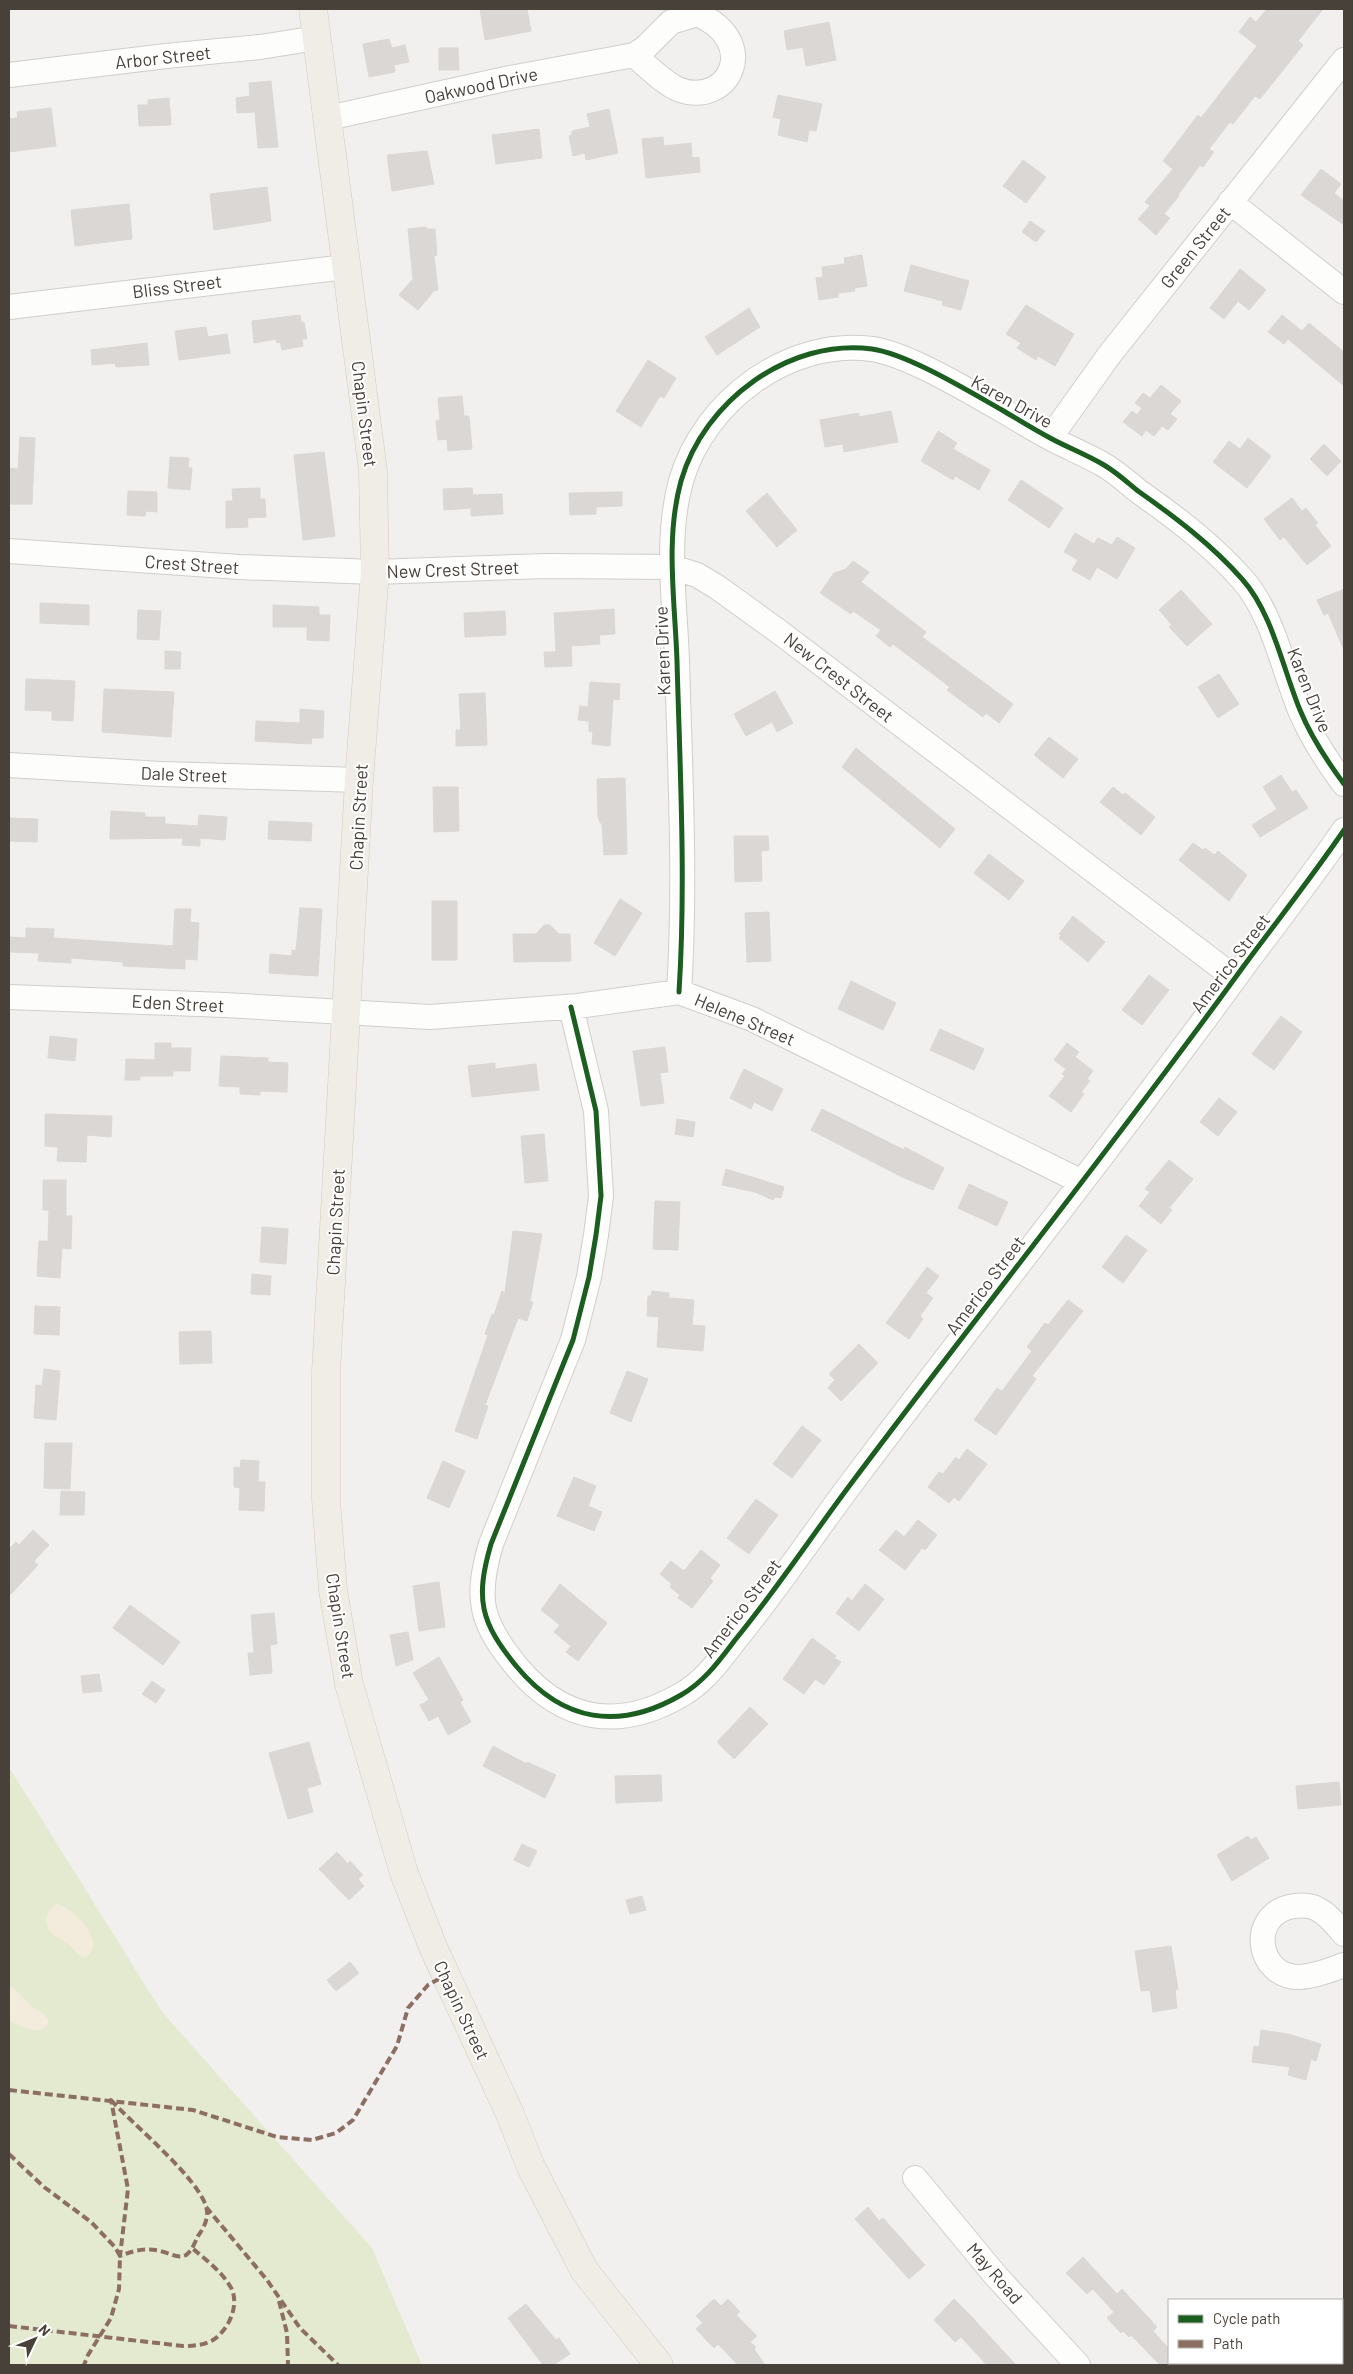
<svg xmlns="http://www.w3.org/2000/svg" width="1353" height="2374" font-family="Barlow,sans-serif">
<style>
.green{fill:#e3ead0}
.sand{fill:#f3ebdb}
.building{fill:#dad7d5;stroke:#dad7d4}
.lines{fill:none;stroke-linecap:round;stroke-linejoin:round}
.minor-casing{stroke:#d0cecb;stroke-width:26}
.major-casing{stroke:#d3cabd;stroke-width:29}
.minor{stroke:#fdfdfc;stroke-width:24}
.major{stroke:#f0ede6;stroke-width:28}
.quiet{stroke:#8d6e63;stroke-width:4;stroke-dasharray:8 4;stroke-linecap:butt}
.cycleway-casing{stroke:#fff;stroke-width:8}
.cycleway{stroke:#1b5e20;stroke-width:5}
.labels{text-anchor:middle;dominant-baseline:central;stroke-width:4;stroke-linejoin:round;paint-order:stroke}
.street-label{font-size:18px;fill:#48413a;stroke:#fff}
</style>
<rect width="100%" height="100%" fill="#f2f0ee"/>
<path class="green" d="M9,1767L162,2012L372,2248L422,2365H9Z"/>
<path class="sand" d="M57,1904C74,1908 109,1943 85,1958C76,1956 74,1948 67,1943C62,1939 57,1938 53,1934C42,1925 45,1911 57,1904Z
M9,1986C19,1990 25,2001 34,2008C40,2012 46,2013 49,2021C42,2038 20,2027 9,2020Z"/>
<path class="building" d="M480,9H527L531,31L485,40Z
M1267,9H1323L1298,41L1303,45L1260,99L1255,96L1233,124L1230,122L1209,149L1214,152L1203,167L1200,165L1178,195L1179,196L1164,214L1170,218L1156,235L1138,219L1150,206L1145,202L1173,169L1163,161L1198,115L1201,118L1257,46L1239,32L1250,17L1256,22Z
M829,22L836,60L806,66L803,47L787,50L784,31Z
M389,39L392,48L405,45L409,62L394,65L395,72L369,77L363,44Z
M439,48H458L459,70H439Z
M271,81L278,147L258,148L255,112L237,113L236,98L250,96L249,83Z
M778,95L822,104L816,131L809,130L807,142L778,135L781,119L773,117Z
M169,98L171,125L139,126L138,105H148V100Z
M51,108L56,146L9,152V119L18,118L17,112Z
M609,109L618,153L586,160L585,153L573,156L569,136L572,135V131L590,127L587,114Z
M539,129L542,158L496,164L492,135Z
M663,137L664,146L691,143L692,158L699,157L700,172L646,178L642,139Z
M427,151L434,184L392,191L387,155Z
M1023,160L1046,177L1026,203L1003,186Z
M1321,169L1341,184L1334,193L1344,201V225L1301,195Z
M267,187L271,221L214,230L210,194Z
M129,204L132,239L75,246L71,210Z
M1030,221L1045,231L1036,242L1022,232Z
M426,227L427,229H435L437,255L434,256L438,290L434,291L418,310L399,295L413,279L408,229Z
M862,255L867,286L854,288L855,291L838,293V297L819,300L816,278L823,277L822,267L845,264L844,258Z
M911,265L969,281L961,310L942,305L943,301L904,291Z
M1240,269L1266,290L1249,310L1238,301L1224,319L1210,308Z
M1026,305L1074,334L1055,366L1038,356L1036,360L1017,348L1021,343L1006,334Z
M749,308L760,327L717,355L705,337Z
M300,315L301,322H304L307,339H302L303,346L282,350L280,342L277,343L276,339L254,343L252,321Z
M1282,315L1302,331L1309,323L1344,352V386L1288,339L1284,344L1268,332Z
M206,327L208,337L227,334L230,353L179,360L175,331Z
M147,343L149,365L116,367L115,363L92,365L91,350Z
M648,360L676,378L664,398L660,396L641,427L616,411Z
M1161,385L1181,401L1170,414L1177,419L1168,430L1162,426L1154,436L1146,430L1142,436L1123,422L1132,411L1137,415L1142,408L1135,403L1143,393L1150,398Z
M462,396L464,416H469L472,449L448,451L447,439L438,440L436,421L440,420L438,398Z
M891,411L898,442L844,452L843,444L825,447L820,420L859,413V417Z
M938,431L957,443L953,449L990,470L979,490L955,476L953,480L921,461Z
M20,437L35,438L32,504H9V468L18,469Z
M1248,438L1271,456L1247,488L1213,462L1229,441L1240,449Z
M1324,444L1341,461L1327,476L1310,459Z
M324,452L335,536L303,540L294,455Z
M170,457L189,458L188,468H192L190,490L168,488Z
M1021,480L1063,508L1049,528L1008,500Z
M260,488V499H265L266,517L247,518L248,527L226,528V501H233L232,489Z
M472,488L473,495L502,494L503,514L471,516V508L444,510L443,489Z
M128,491L157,492V512L146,511L145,516L127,515Z
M622,492V506L596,507V514L570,515L569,493Z
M767,493L797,530L777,547L746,511Z
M1292,498L1302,511L1306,508L1318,523L1315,525L1331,546L1307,565L1284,537L1280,540L1264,519Z
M1075,533L1094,544L1098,538L1112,545L1117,537L1135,548L1117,579L1097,567L1090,580L1072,570L1078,560L1064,552Z
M853,561L869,572L861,582L926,632L922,637L1013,704L999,723L986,713L983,717L947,690L950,687L893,644L890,647L876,636L881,630L853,611L851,614L820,593L834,573L846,569Z
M1344,589V650L1328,613L1324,615L1317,600Z
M1181,590L1212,624L1187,646L1169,627L1172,625L1159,610Z
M40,603L89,605V625L40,623Z
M273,605L319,607V615H330L329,641L307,640V627H273Z
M614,609L615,634L599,635L600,644L571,646L572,666L545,667L544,652H556L554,613Z
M138,610L161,611L159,640L137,639Z
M505,611L506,635L465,637L464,613Z
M165,651L181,652L180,669H165Z
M1219,674L1239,704L1218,718L1198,687Z
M26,679L75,681L73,721L52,720V711L25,710Z
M590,682L620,684L619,700L613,699L610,746L592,744L593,732L589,731V721L578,720L580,706L588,707Z
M104,689L174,692L171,737L102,732Z
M775,691L793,723L777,732L772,722L746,736L734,714Z
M485,693L487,745L456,746V730H461L459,694Z
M300,709L324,711L323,738H312L311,744L255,741L256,721L300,723Z
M1049,737L1078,759L1063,778L1034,755Z
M856,748L955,829L940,848L842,767Z
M1281,775L1292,792L1296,790L1308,808L1260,837L1252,825L1277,809L1263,787Z
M625,778L627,854L604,855L602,823H600L598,816L597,779Z
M433,787H458L459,831L434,832Z
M1113,787L1123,795L1125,793L1155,817L1141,835L1100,802Z
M111,811L145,813V817H165V824L198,826L199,815L227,817L225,840L200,838V846L182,845L183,838L110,839Z
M9,818L38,819L37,842L9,841Z
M269,821L312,823L311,841L268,839Z
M734,836H768L769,850L761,851L762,881L735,882Z
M1193,843L1203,850L1205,848L1214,855L1218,851L1247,875L1229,901L1179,860Z
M989,854L1024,881L1009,900L974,873Z
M620,899L642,913L615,956L594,943Z
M432,901H457V960H432Z
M300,908L322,909L318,976L269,973L270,954L292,956V950L296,951Z
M175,909H191L190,922L199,923L197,960L185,959V969L123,966V962L71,958V963L38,961L39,953L9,952V937L26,938V928L54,929L53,938L173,946Z
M769,912L771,961L747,962L745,913Z
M1073,916L1105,942L1088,962L1059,938L1061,935L1059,934Z
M544,925H550L559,934H570L571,961L514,962L513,934H536Z
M1149,975L1169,990L1142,1025L1122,1010Z
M851,981L896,1003L883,1030L838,1009Z
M1281,1016L1302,1032L1274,1070L1252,1054Z
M940,1029L984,1049L974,1070L930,1050Z
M50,1036L77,1039L75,1061L48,1058Z
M155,1043H171V1048H191L190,1071H173V1076H140V1080H125L126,1059L155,1060Z
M1067,1043L1079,1052L1075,1057L1093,1071L1087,1079L1090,1081L1081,1092L1084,1094L1071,1112L1049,1096L1065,1076L1062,1074L1066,1069L1054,1060Z
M665,1047L668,1072L660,1073L664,1103L641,1106L633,1051Z
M221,1056L268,1058V1062L288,1063L287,1092L260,1091V1095L240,1094V1087L219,1086Z
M495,1063V1069L536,1064L539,1090L472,1097L468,1066Z
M744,1069L783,1089L772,1111L754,1102L751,1109L730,1098Z
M1219,1098L1237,1112L1218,1136L1200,1122Z
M822,1109L904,1150L905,1147L944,1168L933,1190L900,1176L811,1130Z
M45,1114L112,1116L111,1137L87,1135L86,1162L57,1161L58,1147L45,1146Z
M677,1119L695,1122L693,1137L675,1134Z
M544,1134L548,1181L525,1183L521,1136Z
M1169,1160L1193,1179L1169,1208L1172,1210L1161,1224L1139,1206L1150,1192L1145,1189Z
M726,1169L784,1187L781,1198L775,1197L773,1200L755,1192L722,1185Z
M43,1180H66V1216H72L71,1249L62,1248L60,1278L37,1276L39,1241H48L49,1210H43Z
M969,1184L1008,1202L997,1226L958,1208Z
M655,1201L680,1202L678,1250L653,1249Z
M262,1227L288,1229L286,1264L260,1262Z
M513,1231L542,1234L530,1301L533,1302L527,1321L518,1318L485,1405L488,1406L477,1439L455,1431L488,1335L485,1334L492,1314L494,1315L502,1291L505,1293Z
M1126,1235L1147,1250L1123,1283L1102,1267Z
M927,1267L939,1276L926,1293L933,1298L920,1316L923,1319L909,1339L886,1323Z
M252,1274L271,1276L270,1295L251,1294Z
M652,1291L669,1293V1298L694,1300L692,1325L705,1326L703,1351L657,1347L659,1317L647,1316L648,1296H651Z
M1068,1300L1083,1311L1032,1376L1036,1379L996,1435L974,1420L997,1388L1002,1391L1032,1351L1027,1347L1045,1323L1048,1325Z
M35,1306L60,1307L59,1335L34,1334Z
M211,1331L212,1363L180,1364L179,1332Z
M859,1344L878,1363L841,1401L828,1388L835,1380L829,1374Z
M44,1369L60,1371L56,1420L34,1418L36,1385L42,1386Z
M627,1371L648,1379L631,1422L610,1413Z
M802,1426L821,1440L792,1478L773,1464Z
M45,1443H72L70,1489L44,1488Z
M967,1449L987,1464L959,1501L954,1497L949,1503L928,1487L939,1472L943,1474L956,1457L959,1460Z
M241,1460L259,1461L258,1482H265L264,1511L239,1510L240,1488L234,1487V1467L240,1468Z
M443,1461L465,1471L449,1508L427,1498Z
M574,1477L596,1486L588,1506L602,1512L594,1531L557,1516Z
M61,1491L85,1492L84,1515H60Z
M756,1499L778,1515L749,1554L727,1538Z
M918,1520L937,1535L925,1550L922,1548L905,1570L879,1550L896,1530L904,1537Z
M33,1530L49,1545L34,1561L38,1565L9,1596V1549L16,1542L19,1545Z
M701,1550L720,1565L710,1578L713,1581L692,1608L678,1598L680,1595L670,1587L672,1584L660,1574L671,1561L684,1571Z
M439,1582L445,1627L419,1631L413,1586Z
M560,1584L607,1623L578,1661L566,1652L571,1646L554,1632L560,1625L541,1610Z
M865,1584L884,1599L859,1631L836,1613L848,1597L852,1601Z
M130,1605L180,1642L163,1665L113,1628Z
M274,1613L277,1644L270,1645L272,1673L250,1675L248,1653H254L251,1615Z
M408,1632L413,1660L396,1666L390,1635Z
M812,1638L836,1656L834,1658L841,1662L824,1685L815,1679L804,1694L783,1679Z
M439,1657L463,1700L460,1702L471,1722L448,1735L438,1716L429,1721L420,1705L429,1700L413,1673Z
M99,1674L102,1691L83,1693L81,1676Z
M152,1681L165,1690L156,1703L142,1694Z
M750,1707L768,1724L734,1759L717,1742Z
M309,1742L321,1784L307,1788L313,1812L288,1819L269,1753Z
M493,1746L527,1764V1762L556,1775L545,1798L483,1766Z
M661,1775L662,1801L616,1803L615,1776Z
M1339,1782L1341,1805L1298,1809L1296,1786Z
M1248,1836L1251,1840L1256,1837L1269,1858L1232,1881L1217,1855Z
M522,1844L537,1851L529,1867L514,1860Z
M337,1852L348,1864L350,1861L363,1875L358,1879L364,1886L349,1900L319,1869Z
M642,1896L646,1910L630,1914L626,1900Z
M1171,1946L1178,1989L1175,1990L1177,2008L1153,2012L1150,1990L1141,1991L1135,1951Z
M350,1962L359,1973L336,1991L327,1980Z
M1261,2030L1288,2034L1321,2044L1316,2061L1311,2059L1306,2080L1288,2075L1290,2067L1252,2062L1254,2046L1259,2047Z
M868,2207L879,2221L883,2218L925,2265L909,2279L855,2219Z
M1083,2257L1117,2294L1122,2289L1157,2327L1153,2331L1169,2349V2365H1160L1131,2335L1129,2337L1123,2331L1121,2333L1107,2318L1114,2312L1093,2289L1087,2294L1066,2273Z
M714,2299L721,2306L728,2299L740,2312L736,2315L757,2336L750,2342L756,2347L754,2349L765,2365H738L718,2344L714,2348L696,2329L703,2323L696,2316Z
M954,2299L969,2314L1016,2365H987L961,2337L955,2342L934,2320Z
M526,2304L556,2340L559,2338L570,2354L553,2365H543L508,2318Z"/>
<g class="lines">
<g class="minor-casing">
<path id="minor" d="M9,75L166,56L260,47L317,38
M328,118L510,78L634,55L645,48L671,22L697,14C761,41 730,107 680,90C666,85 646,65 634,55
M1230,202L1344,292
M9,307L346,267
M1050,438L1110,354L1344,60
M9,551L239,567L375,572L547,566L672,567L697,575L717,587L778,631L1235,978
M9,765L161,774L359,780
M679,992C686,882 680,771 677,661C675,601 665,539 681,481C704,401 789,338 872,349C908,354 970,392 1002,410C1019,420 1035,430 1052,439C1069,448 1087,455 1104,465C1116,472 1127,482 1138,491C1175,517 1212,545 1242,579C1272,612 1283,669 1300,710C1311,737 1327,761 1344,784
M9,997L225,1005L430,1017L578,1006L679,992L752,1019L1082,1182
M571,1007L596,1111L601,1196L596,1235L589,1277L573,1340L491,1544C475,1599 480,1622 517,1667C563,1722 619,1731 681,1695C704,1682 719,1661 735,1640C777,1589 813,1534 853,1481C982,1309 1117,1141 1243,967C1277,921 1312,877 1344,830
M1344,1934C1337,1926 1329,1915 1319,1910C1312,1905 1302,1905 1294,1906C1247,1913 1256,1978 1300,1977C1315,1976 1331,1970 1344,1965
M915,2178L996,2276L1078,2365"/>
</g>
<g class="major-casing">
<path id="major" d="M313,9L373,471L375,572L359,780L326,1372V1500L333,1590L349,1684L404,1873L433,1947L510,2114L531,2167L584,2270L659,2365"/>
</g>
<use href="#minor" class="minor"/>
<use href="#major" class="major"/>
<path class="quiet" d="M9,2090L193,2110L277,2137L312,2140L336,2133L353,2120L397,2046L408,2008L428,1985L446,1975
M111,2100C131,2123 204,2182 207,2211C208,2220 203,2229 198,2236C195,2242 192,2251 186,2255C179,2259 171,2254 164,2252C148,2247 135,2250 120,2256L128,2189Z
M9,2154L44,2187L91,2222L115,2247L120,2256L119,2289L111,2318L88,2355L84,2365
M206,2207L267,2280L300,2328L338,2365
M279,2301L287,2333L288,2365
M9,2326L183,2346C194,2346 204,2345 213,2340C229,2330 241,2303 230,2286C221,2271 205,2259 192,2248"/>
<g class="cycleway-casing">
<path id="cycleway" d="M679,992C686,882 680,771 677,661C675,601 665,539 681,481C704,401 789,338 872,349C908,354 970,392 1002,410C1019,420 1035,430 1052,439C1069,448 1087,455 1104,465C1116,472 1127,482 1138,491C1175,517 1212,545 1242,579C1272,612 1283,669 1300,710C1311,737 1327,761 1344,784
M571,1007L596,1111L601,1196L596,1235L589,1277L573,1340L491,1544C475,1599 480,1622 517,1667C563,1722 619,1731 681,1695C704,1682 719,1661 735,1640C777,1589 813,1534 853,1481C982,1309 1117,1141 1243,967C1277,921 1312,877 1344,830"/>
</g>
<use href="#cycleway" class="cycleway"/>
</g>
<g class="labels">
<g class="street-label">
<text transform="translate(163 57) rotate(-6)">Arbor Street</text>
<text transform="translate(481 85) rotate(-12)">Oakwood Drive</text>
<text transform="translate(1195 247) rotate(-51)">Green Street</text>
<text transform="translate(177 286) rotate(-7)">Bliss Street</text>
<text transform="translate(1012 401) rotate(29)">Karen Drive</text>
<text transform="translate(365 414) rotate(83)">Chapin Street</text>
<text transform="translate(192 564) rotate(4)">Crest Street</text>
<text transform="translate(453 569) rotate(-2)">New Crest Street</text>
<text transform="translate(662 651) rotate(-92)">Karen Drive</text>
<text transform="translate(839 677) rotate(38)">New Crest Street</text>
<text transform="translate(1310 690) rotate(68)">Karen Drive</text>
<text transform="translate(184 774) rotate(2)">Dale Street</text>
<text transform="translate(358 817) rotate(-87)">Chapin Street</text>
<text transform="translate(1230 963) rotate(-53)">Americo Street</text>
<text transform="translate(178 1003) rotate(3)">Eden Street</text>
<text transform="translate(745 1019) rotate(23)">Helene Street</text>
<text transform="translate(335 1222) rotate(-87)">Chapin Street</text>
<text transform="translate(985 1285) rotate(-53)">Americo Street</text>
<text transform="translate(741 1608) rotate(-53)">Americo Street</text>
<text transform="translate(341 1626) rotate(81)">Chapin Street</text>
<text transform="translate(462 2010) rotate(65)">Chapin Street</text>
<text transform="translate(995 2273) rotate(49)">May Road</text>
</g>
</g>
<rect width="1353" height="2374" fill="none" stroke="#48413a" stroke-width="20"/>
<rect x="1168" y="2299" width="175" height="65" fill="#ffffff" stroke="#b6b3b0"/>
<rect x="1178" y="2315" width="25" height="8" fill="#1b5e20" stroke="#b6b3b0"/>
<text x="1213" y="2324" font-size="15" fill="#48413a">Cycle path</text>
<rect x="1178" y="2340" width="25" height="8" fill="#8d6e63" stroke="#b6b3b0"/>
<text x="1213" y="2349" font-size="15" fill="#48413a">Path</text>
<g transform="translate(35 2339) rotate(47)" stroke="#ffffff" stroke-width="4" paint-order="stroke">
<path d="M0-4L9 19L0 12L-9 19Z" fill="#48413a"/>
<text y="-8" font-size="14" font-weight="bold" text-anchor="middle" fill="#48413a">N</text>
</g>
</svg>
